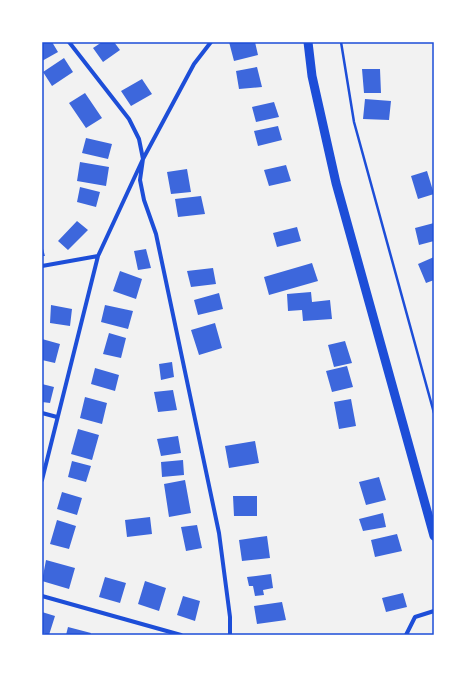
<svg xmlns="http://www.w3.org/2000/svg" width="476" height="677" font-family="'Fira Sans Condensed',sans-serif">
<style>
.building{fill:#3d67dc}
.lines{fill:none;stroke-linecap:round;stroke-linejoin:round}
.path{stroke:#1d4ed8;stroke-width:2.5}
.minor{stroke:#1d4ed8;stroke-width:4}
.primary{stroke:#1d4ed8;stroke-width:9}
.neatline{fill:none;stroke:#1d4ed8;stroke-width:1.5}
</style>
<rect width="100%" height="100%" fill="#f2f2f2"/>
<path class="building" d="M42,42H52L58,52L42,61Z
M102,42H114L120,50L103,62L93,48Z
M229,42H255L258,55L234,61Z
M64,58L73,72L52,86L43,72Z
M257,67L262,87L239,89L236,71Z
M362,69H380L381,93H364Z
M142,79L152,94L131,106L121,91Z
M85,93L102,118L86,128L69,103Z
M365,99L391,101L389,120L363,119Z
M274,102L279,117L256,122L252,107Z
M278,126L282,140L258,146L254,131Z
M86,138L112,144L108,159L82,153Z
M80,162L109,167L106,186L77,181Z
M286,165L291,181L269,186L264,170Z
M187,169L191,192L171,194L167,172Z
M427,171L434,194L418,199L411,176Z
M80,187L100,192L96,207L77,202Z
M201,196L205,214L178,217L175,199Z
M77,221L88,230L68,250L58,241Z
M434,223V241L419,245L415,228Z
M297,227L301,241L277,247L273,233Z
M42,245L45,256H42Z
M146,249L151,268L138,270L134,251Z
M434,257V280L426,283L418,264Z
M312,263L318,281L269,295L264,277Z
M213,268L216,284L191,287L187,271Z
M120,271L142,279L136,299L113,291Z
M311,292L312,302L330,300L332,319L303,321L302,310L288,311L287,294Z
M219,293L223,309L198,315L194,300Z
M51,305L72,309L70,326L50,323Z
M105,305L133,311L128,329L101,322Z
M215,323L222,348L199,355L191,330Z
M109,333L126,338L121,358L103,354Z
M42,339L60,344L55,363L42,360Z
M345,341L352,363L334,367L328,345Z
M172,362L174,377L161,380L159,364Z
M347,366L353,387L332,392L326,371Z
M95,368L119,375L115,391L91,384Z
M42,384L54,387L50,403L42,402Z
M173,390L177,410L158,412L154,392Z
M85,397L107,403L102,424L80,418Z
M351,399L356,426L339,429L334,402Z
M78,429L99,435L92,460L71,454Z
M178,436L181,453L161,456L157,439Z
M255,441L259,463L229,468L225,446Z
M183,460L184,475L162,477L161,462Z
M72,461L91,466L86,482L68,477Z
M379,477L386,500L366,505L359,482Z
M185,480L191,513L169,517L164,484Z
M62,492L82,498L77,515L57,509Z
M233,496H257V516H234Z
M383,513L386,527L363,531L359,519Z
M150,517L152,534L127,537L125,520Z
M57,520L76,526L69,549L50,544Z
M197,525L202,548L186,551L181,527Z
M397,534L402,551L375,557L371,540Z
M267,536L270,558L242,561L239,540Z
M46,560L75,568L69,589L42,581Z
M271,574L273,588L263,590L264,595L255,596L253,586H249L247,577Z
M105,577L126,583L120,603L99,597Z
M145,581L166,588L159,611L138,604Z
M403,593L407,607L386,612L382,598Z
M183,596L200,601L195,621L177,615Z
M282,602L286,620L257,624L254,606Z
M42,612L55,616L49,635L42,633Z
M68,627L91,633L90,635H66Z"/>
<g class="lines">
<path class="path" d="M341,42L354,122L434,413"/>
<path class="minor" d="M69,42L129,119L139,139L143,159L140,180L144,200L156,234L219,533L230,617V635
M42,266L98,256
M42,413L57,417
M42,480L98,256L143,159L194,64L211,42
M42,596L181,635
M406,635L415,617L434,611"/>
<path class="primary" d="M308,42L312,76L336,183L434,536"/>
</g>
<rect width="476" height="677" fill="none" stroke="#ffffff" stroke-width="86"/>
<rect x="43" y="43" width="390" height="591" class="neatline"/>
</svg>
